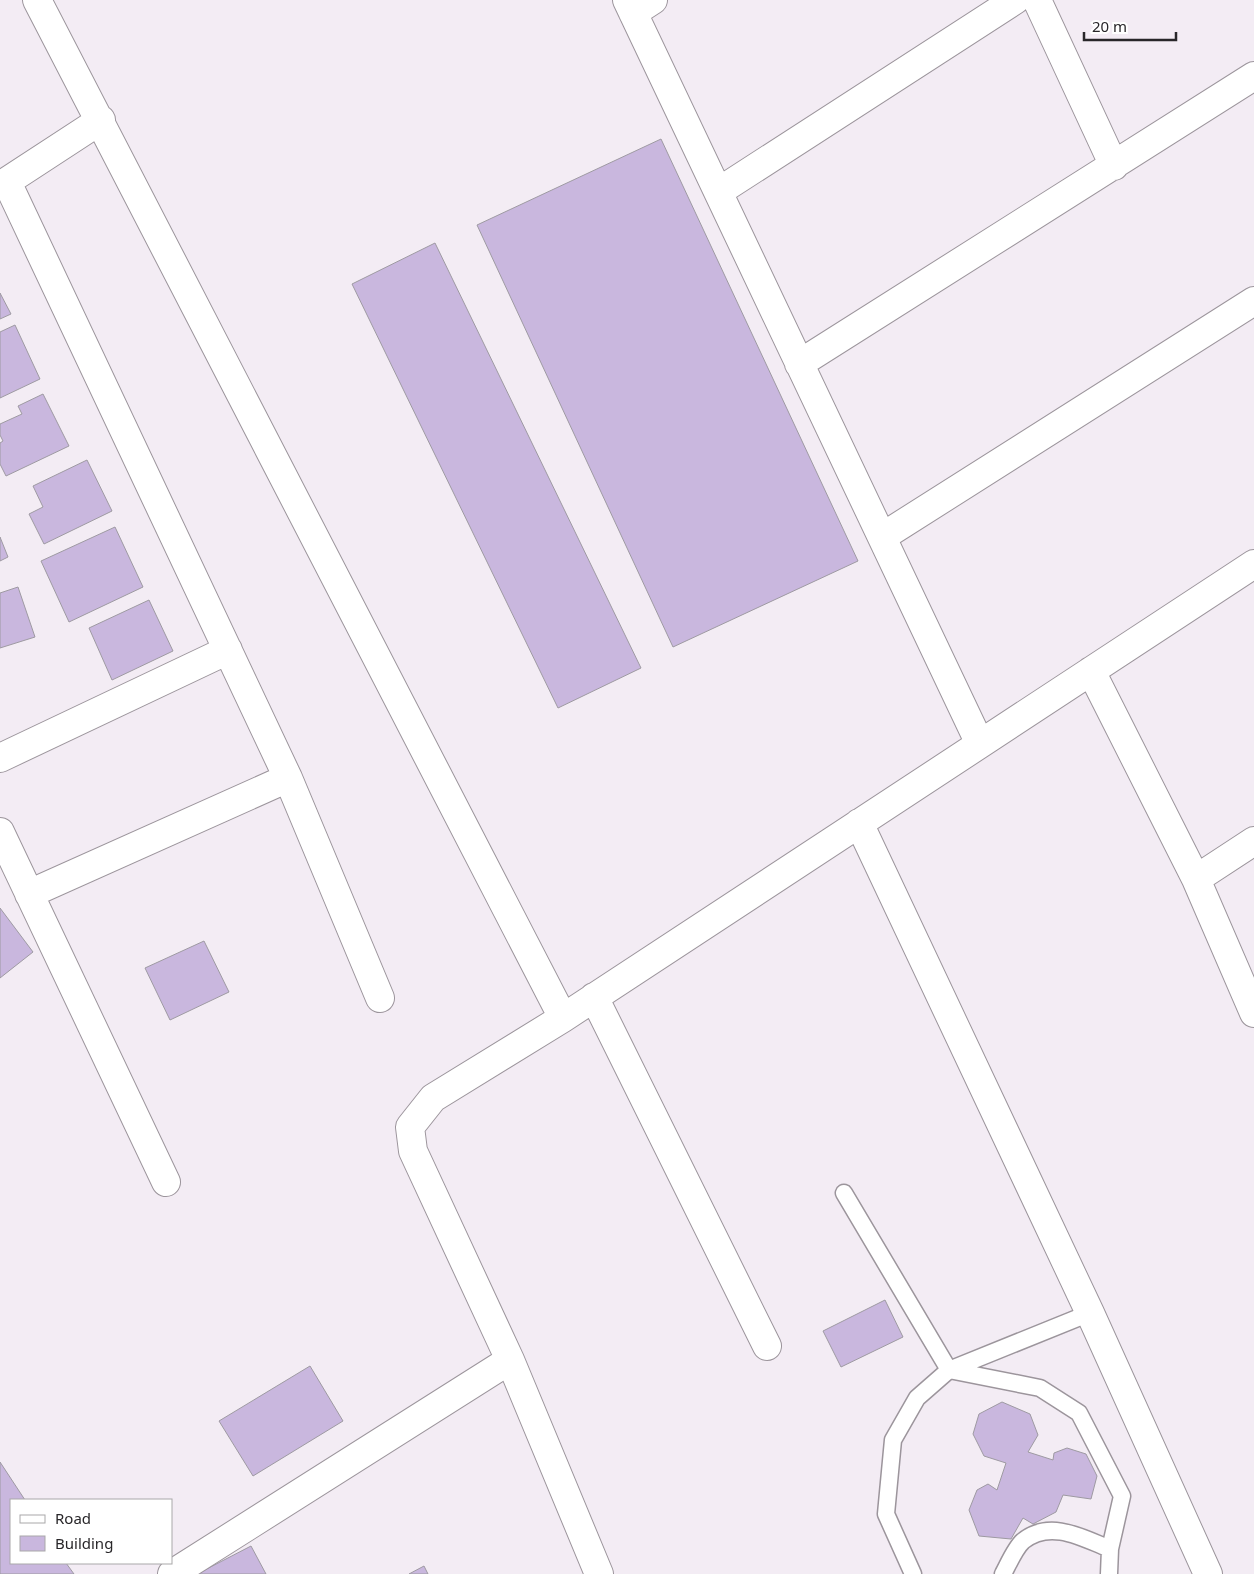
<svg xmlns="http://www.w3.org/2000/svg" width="1254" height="1574" font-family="'Noto Sans',sans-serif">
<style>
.building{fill:#c9b7de;stroke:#9e9aa2}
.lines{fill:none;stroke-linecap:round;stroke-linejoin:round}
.lane-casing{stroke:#9c959c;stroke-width:19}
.street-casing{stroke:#9c959c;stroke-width:30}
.lane{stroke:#fff;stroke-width:16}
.street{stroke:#fff;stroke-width:28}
</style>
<rect width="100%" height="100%" fill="#f3ecf4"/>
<path class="building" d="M661,139L858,561L673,647L477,225Z
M435,243L641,668L558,708L352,284Z
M0,293L11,314L0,319Z
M15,325L40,379L0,398V332Z
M43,394L69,446L6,476L0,464V443L3,441L0,435V424L22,414L18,406Z
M87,460L112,511L44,544L29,514L43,507L33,486Z
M115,527L143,587L69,622L41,561Z
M0,537L8,557L0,561Z
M18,587L35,637L0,648V593Z
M149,600L173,651L112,680L89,628Z
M0,908L33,952L0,978Z
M204,941L229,992L170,1020L145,968Z
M885,1300L903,1337L841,1367L823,1331Z
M310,1366L343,1421L253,1476L219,1421Z
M1002,1402L1030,1414L1038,1435L1028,1452L1053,1460L1054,1453L1067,1448L1086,1454L1097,1476L1091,1499L1063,1495L1056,1512L1033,1524L1023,1518L1011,1539L979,1536L969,1510L977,1490L988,1484L997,1490L1006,1463L984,1456L973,1434L979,1414Z
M0,1462L25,1500H11V1563H66L74,1574H0Z
M251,1546L266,1574H197Z
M424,1566L428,1574H409Z"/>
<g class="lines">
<g class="lane-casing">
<path id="lane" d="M844,1193L949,1370L1040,1388L1079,1413L1122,1496L1110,1549L1109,1574
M913,1574L886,1514L893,1440L917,1398L949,1370L1090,1313
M1003,1574C1008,1565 1015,1548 1023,1541C1050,1519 1083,1538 1110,1549"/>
</g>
<g class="street-casing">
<path id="street" d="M37,0L563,1018
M627,0L980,744
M1037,0L1114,166
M633,13L653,0
M7,182L288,778L380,998
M0,186L101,120
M718,192L1015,0
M799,364L1254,76
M882,537L1254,301
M1091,671L1196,879L1254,1013
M0,758L228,650
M859,823L1090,1313L1208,1574
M0,832L166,1182
M1196,879L1254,841
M29,894L288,778
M594,997L767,1346
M172,1574L510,1360
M599,1574L510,1360L413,1151L410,1127L433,1098L563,1018L1254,564"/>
</g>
<use href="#lane" class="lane"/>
<use href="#street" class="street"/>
</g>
<rect x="10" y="1499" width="162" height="65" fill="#ffffff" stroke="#a9a8a9"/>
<rect x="20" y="1515" width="25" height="8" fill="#ffffff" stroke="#a9a8a9"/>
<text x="55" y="1524" font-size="15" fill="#282629">Road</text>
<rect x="20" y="1536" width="25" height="15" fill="#c9b7de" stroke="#a9a8a9"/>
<text x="55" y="1549" font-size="15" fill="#282629">Building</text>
<path d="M1084 32v8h92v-8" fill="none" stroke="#282629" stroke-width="2.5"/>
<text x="1092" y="32" font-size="15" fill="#282629" stroke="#ffffff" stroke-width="4" paint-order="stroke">20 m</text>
</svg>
